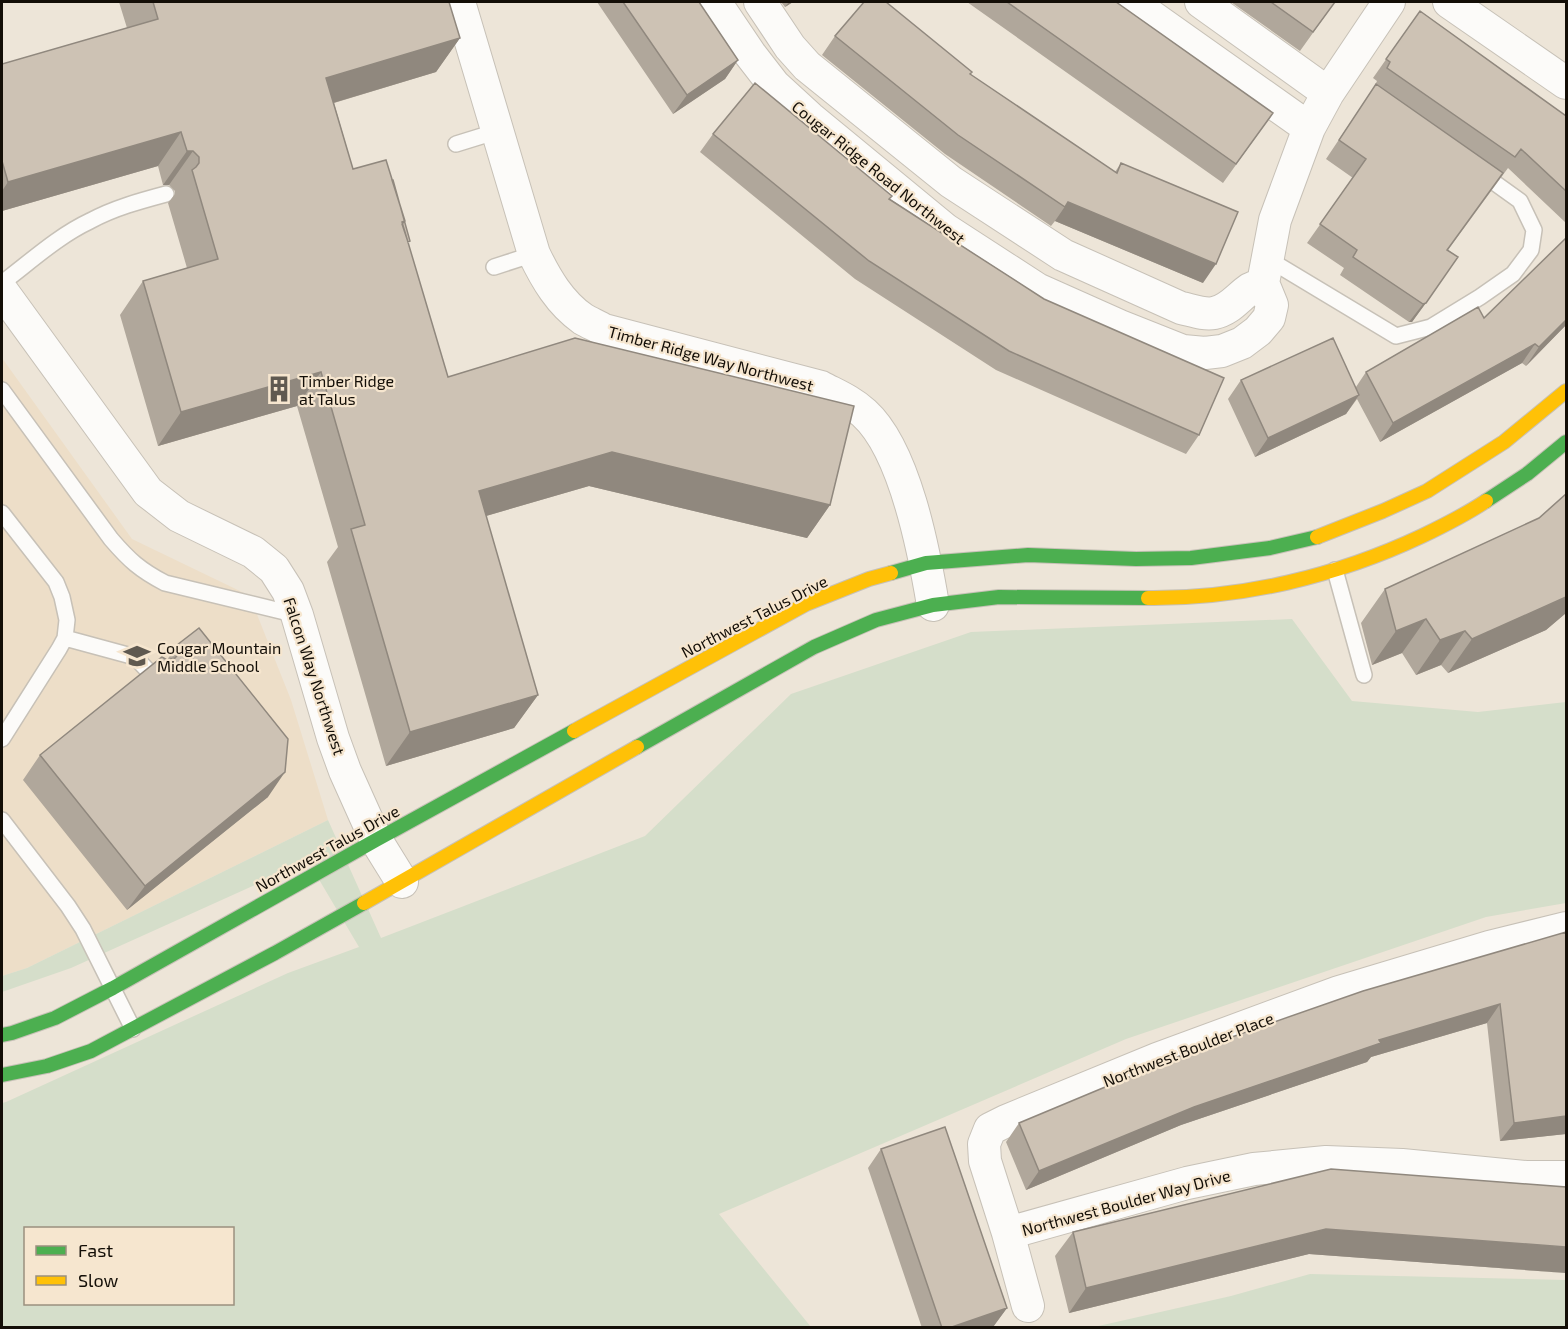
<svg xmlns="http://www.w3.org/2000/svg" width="1568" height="1329" font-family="'Exo 2',sans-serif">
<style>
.built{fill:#eddec8}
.green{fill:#d5deca;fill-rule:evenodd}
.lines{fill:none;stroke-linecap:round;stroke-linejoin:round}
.lane-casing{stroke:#c7c1b7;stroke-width:18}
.street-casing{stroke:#c7c1b7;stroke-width:34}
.fast-casing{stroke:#c7c1b7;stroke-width:16}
.slow-casing{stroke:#c7c1b7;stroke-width:16}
.lane{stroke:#fcfbf9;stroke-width:15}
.street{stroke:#fcfbf9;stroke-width:32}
.fast{stroke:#4caf50;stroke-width:14}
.slow{stroke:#ffc107;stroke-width:14}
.wall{fill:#b0a79b}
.shaded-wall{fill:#90887e}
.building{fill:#cdc2b4;stroke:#90887e;stroke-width:1.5}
.labels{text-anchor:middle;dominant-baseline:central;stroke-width:4.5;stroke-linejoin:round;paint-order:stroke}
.street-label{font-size:16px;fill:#130e07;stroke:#f6e6cf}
.poi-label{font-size:16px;fill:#130e07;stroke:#f6e6cf;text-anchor:start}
</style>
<rect width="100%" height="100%" fill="#ede5d8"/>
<path class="built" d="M2,358L132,539L244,593L256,612L291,700L328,820L27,968L2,976Z"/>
<path class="green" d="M1292,619L1352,701L1478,712L1566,702V903L1486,917L1126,1039L719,1214L811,1327H2V1103L6,1102L288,973L359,947L308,861L71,968L2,992V976L27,968L328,820L381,938L645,836L791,694L971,632ZM26,1228H232V1304H26Z
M1310,1274L1566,1280V1327H1094L1231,1296Z"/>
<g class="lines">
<g class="lane-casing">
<path id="lane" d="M456,144L498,131
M1268,259L1396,336L1431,327L1480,297L1513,274L1531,250L1534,230L1520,201L1481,173
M494,267L534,254
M2,283C30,262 58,236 90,221C114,208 140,201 166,194
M2,390L111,539C129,560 140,570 165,583L297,615
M2,513L56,582L62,597L67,620L65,638L59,649L2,739
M1335,570L1364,675
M65,638L135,657L152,675
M2,820L68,906L83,929L133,1029"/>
</g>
<g class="street-casing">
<path id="street" d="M459,2L534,254C546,279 560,303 583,319C590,323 597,326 604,330L821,387C836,395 851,401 864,413C905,450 924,551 933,605
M715,2L750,54L774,85L810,118L946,230L1037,289L1120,326L1183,351L1205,353L1222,351L1242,343L1258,331L1269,318L1272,305L1263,283L1275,220L1309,128L1328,93L1389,2
M760,2L790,47L807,66L951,182L1063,255L1181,308C1191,310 1204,315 1214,313C1230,310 1238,297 1250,289C1254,287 1259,285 1263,283
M1131,2L1309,128
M1201,2L1328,93
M1449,2L1566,83
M2,291L148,492L179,516L253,552L274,569L288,591L297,615L333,738L345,771L376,840L402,882
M1008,1233L1187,1183L1254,1169L1326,1162L1402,1165L1526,1177H1566
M1028,1306L1008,1233L985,1161L984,1144L990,1129L1006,1121L1157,1059L1339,992L1489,947L1566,928"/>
</g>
<g class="fast-casing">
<path id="fast" d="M1486,501L1527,474L1566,442
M891,573L926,563L1028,555L1136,559L1191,558L1270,548L1317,537
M637,747L814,647L876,620L933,605L999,597L1148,598
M2,1035L12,1033L55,1018L113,988L376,840L574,731
M2,1075L47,1066L91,1051L275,953L364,903"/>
</g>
<g class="slow-casing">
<path id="slow" d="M1317,537L1383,511L1427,491L1504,442L1566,391
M1148,598C1242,599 1337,576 1422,536C1445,525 1465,515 1486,501
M574,731L806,604L869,579L891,573
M364,903L637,747"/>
</g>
<use href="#lane" class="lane"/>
<use href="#street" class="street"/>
<use href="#fast" class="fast"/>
<use href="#slow" class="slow"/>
</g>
<path class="wall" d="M119,2H449L460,38L436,72L334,103L353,169L408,244L448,377L830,505L807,538L589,486L486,516L538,695L514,728L386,766L327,562L338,547L297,406L158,446L120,315L143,281L187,268L168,203L175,194V191L169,185H163L158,166L2,211V64L127,28Z
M597,2H699L738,60L725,79L673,114Z
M781,2H793L785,7Z
M967,2H1116L1273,113L1223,183Z
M1231,2H1335L1300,51Z
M1420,11L1566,116V223L1508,168L1448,250L1458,257L1412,322H1409L1340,275L1344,268L1307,243L1353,178L1326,159L1374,87L1377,81L1373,78Z
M835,36L970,74L1115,172L1121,163L1203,283L1055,221L1051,226L945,154L822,55Z
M713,134L890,199L1044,299L1199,435L1186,454L996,370L855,279L700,152Z
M1566,238V325L1526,366L1522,363L1380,442L1357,399L1346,414L1255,457L1228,399L1241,380L1356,387L1366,372L1484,318Z
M1566,494V613L1546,630L1448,673L1441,665L1416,675L1402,653L1372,665L1361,623L1385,589L1539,518Z
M177,645L268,797L127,910L23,780L40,755L167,660Z
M1566,932V1134L1500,1141L1487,1023L1371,1057L1367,1062L1181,1125L1026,1190L1006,1142L1019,1123Z
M881,1149L1007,1308L993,1327L991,1328H922L868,1168Z
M1073,1232L1565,1273L1309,1254L1069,1313L1055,1256Z"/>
<path class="shaded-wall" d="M789,2H793L785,7Z
M460,38L436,72L303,112L326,78Z
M738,60L725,79L673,114L687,95Z
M181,132L158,166L2,211V191L8,182Z
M187,151H193L169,185H163Z
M1068,202L1216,264L1203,283L1055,221Z
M1426,303L1412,322H1409L1423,304Z
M1566,320V325L1526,366L1539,347Z
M1535,344L1522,363L1380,442L1393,423Z
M321,372L297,406L158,446L181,412Z
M1359,395L1346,414L1255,457L1268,438Z
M612,452L830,505L807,538L589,486L455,525L479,491Z
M1566,597V613L1546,630L1448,673L1472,639Z
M1426,619L1402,653L1372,665L1396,631Z
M1465,631L1441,665L1416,675L1440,640Z
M538,695L514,728L386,766L410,732Z
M285,772L268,797L127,910L145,886Z
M1500,1004L1487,1023L1371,1057L1367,1062L1181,1125L1026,1190L1039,1171L1194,1107L1379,1040Z
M1566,1116V1134L1500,1141L1514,1123Z
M1326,1229L1566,1247V1271L1565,1273L1309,1254L1069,1313L1086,1288Z
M1007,1308L993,1327L991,1328H949Z"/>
<path class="building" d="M153,2H449L460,38L326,78L353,169L386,160L405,221L402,222L448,377L575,338L854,406L830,505L612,452L479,491L538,695L410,732L351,529L365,525L321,372L181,412L143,281L218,259L192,170L196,167L199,163V157L193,151H187L181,132L8,182L2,161V64L158,19Z
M623,2H699L738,60L687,95Z
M864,2H886L972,72L970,74L1117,173L1121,163L1238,212L1216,264L1068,202L1065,207L958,135L835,36Z
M1007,2H1116L1273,113L1236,164Z
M1271,2H1335L1313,32Z
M1420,11L1566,116V191L1521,149L1515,157L1387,68L1390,62L1386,59Z
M755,83L892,196L889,199L1044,299L1224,378L1199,435L1009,351L869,261L713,134Z
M1376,84L1503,173L1447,250L1458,257L1426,303L1423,304L1353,257L1357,250L1320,224L1366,159L1339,140Z
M392,180H393L410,241L408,242L402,224L405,221Z
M1566,238V320L1539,347L1535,344L1393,423L1366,372L1478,307L1484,318Z
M1333,338L1359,395L1268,438L1241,380Z
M1566,494V597L1472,639L1465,631L1440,640L1426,619L1396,631L1385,589L1539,518Z
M199,628L288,739L285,772L145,886L40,755L162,657L167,660L175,658L179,653L177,645Z
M1566,932V1116L1514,1123L1500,1004L1379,1040L1381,1043L1194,1107L1039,1171L1019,1123L1177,1057L1254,1029L1363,991Z
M945,1127L1007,1308L949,1328H942L881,1149Z
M1331,1169L1566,1187V1247L1326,1229L1086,1288L1073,1232Z"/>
<defs>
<g id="building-bare" transform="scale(2.07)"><path d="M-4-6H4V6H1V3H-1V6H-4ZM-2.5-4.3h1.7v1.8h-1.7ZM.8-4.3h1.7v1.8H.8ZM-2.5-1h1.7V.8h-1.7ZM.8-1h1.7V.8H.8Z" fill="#5f5950" stroke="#f6e6cf" stroke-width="2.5" paint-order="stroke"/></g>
<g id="school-bare" transform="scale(2.07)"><path d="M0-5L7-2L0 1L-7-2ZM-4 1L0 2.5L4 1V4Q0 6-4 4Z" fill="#5f5950" stroke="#f6e6cf" stroke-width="2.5" paint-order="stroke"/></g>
</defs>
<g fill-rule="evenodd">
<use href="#building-bare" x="279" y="389"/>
<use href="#school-bare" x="137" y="656"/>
</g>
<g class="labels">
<g class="street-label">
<text transform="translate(879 172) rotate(39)">Cougar Ridge Road Northwest</text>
<text transform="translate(711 358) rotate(15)">Timber Ridge Way Northwest</text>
<text transform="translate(754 616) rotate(-27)">Northwest Talus Drive</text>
<text transform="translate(315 676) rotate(72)">Falcon Way Northwest</text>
<text transform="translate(327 848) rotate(-29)">Northwest Talus Drive</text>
<text transform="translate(1188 1049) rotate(-21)">Northwest Boulder Place</text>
<text transform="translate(1126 1202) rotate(-15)">Northwest Boulder Way Drive</text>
</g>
<g class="poi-label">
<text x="299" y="380">Timber Ridge<tspan x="299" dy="18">at Talus</tspan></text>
<text x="157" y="647">Cougar Mountain<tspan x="157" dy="18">Middle School</tspan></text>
</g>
</g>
<rect width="1568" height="1329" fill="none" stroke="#130e07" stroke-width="6"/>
<rect x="24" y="1227" width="210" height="78" fill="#f6e6cf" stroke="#9b907f" stroke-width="1.5"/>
<rect x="36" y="1246" width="30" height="9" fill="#4caf50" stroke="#9b907f" stroke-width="1.5"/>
<text x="78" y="1257" font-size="18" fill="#130e07">Fast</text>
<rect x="36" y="1276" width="30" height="9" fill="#ffc107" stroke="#9b907f" stroke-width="1.5"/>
<text x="78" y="1287" font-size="18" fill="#130e07">Slow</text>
</svg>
